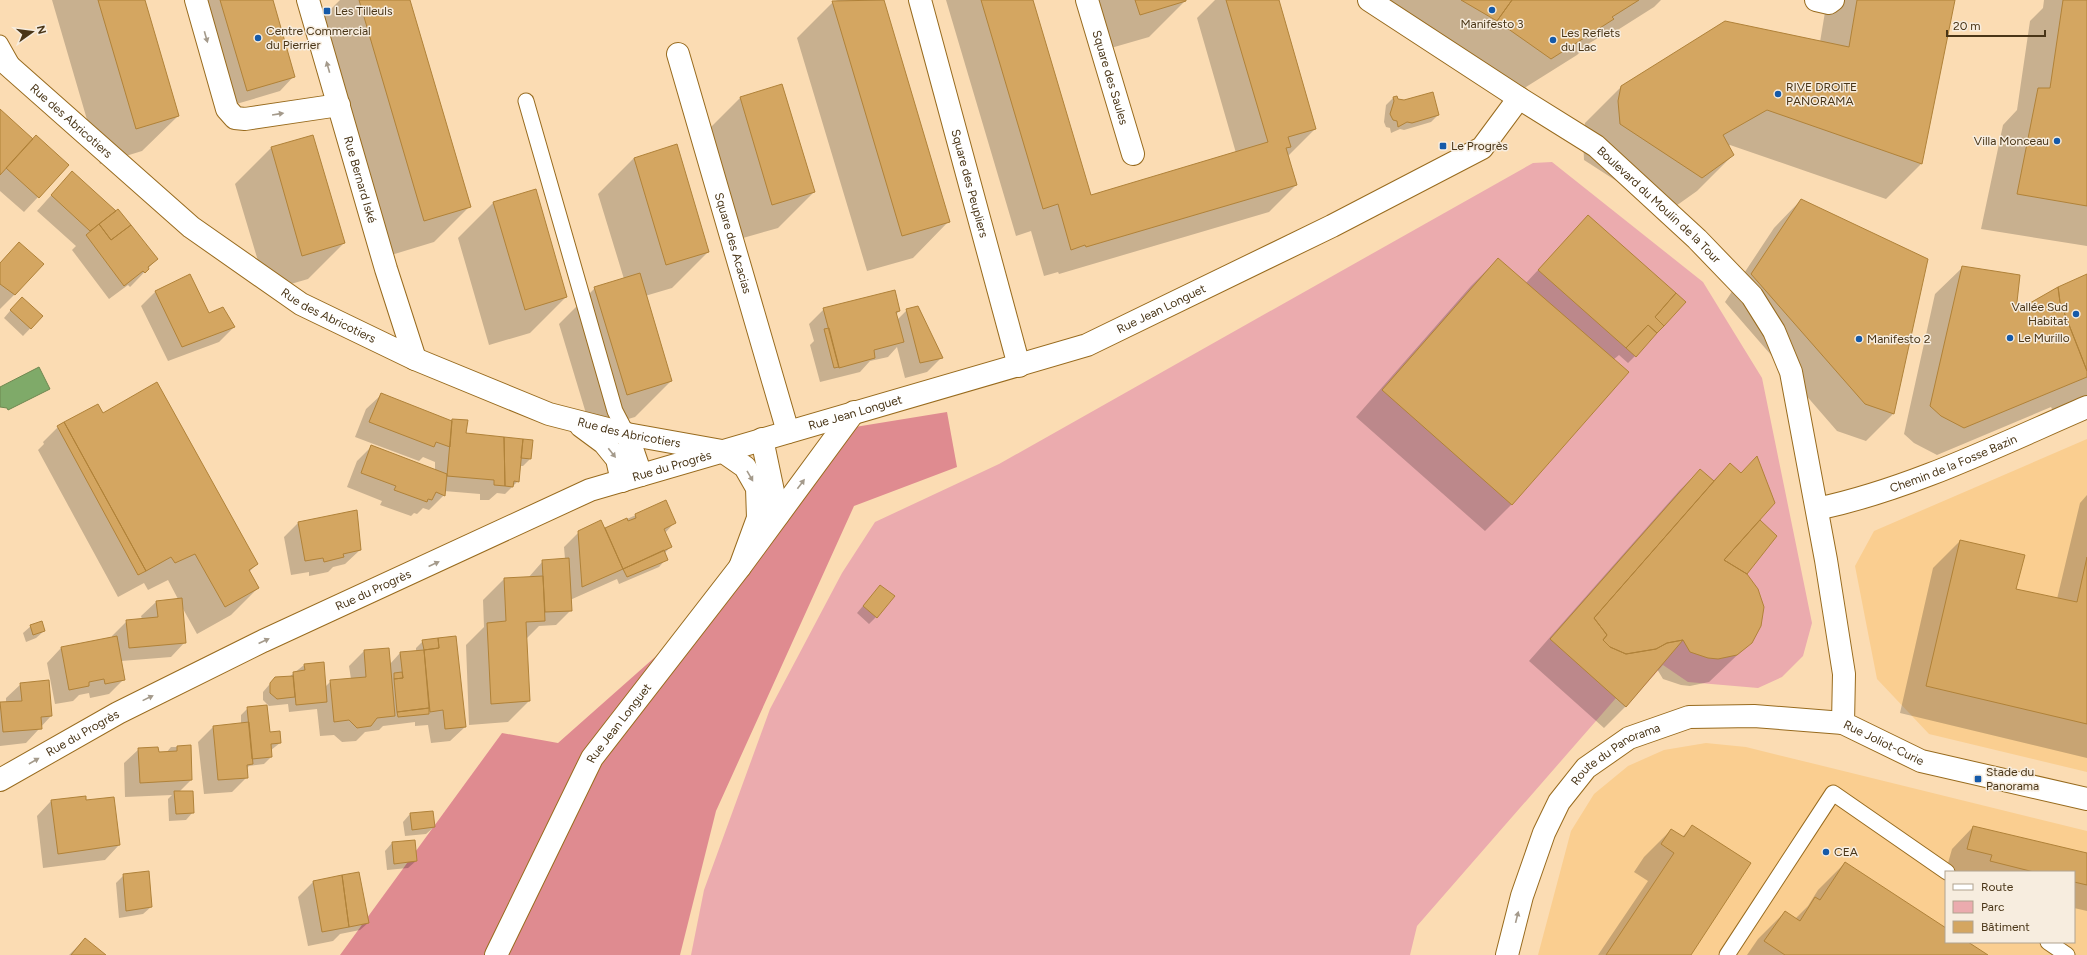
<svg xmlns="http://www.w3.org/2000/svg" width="2087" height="955" font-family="Figtree,sans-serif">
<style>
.built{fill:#face90;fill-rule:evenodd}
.green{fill:#ebabae}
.forest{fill:#df8b90}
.water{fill:#7faa69;stroke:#6f8750}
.shadow{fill:#0003}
.building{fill:#d4a661;stroke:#b08239}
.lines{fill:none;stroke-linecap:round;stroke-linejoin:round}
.lane-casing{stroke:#986b1e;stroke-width:17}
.street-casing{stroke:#986b1e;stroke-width:24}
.secondary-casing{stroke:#986b1e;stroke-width:24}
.lane{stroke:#fff;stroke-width:15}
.street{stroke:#fff;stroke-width:22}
.secondary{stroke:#fff;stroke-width:22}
.oneway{fill:#a49a8b}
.poi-dot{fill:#155aa9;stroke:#f7eddf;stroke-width:1.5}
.labels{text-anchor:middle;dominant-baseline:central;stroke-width:3;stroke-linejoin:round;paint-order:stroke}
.poi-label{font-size:12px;fill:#493517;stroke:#f7eddf;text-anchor:start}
.street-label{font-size:12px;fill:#493517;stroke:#f7eddf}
</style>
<rect width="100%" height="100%" fill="#fbdcb3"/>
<path class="built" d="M2087,439V772L1929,734L1877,679L1855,566L1874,531Z
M1706,743L1746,747L2087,831V955H1538L1571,831L1594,794L1628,766L1664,750ZM1946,872H2074V942H1946Z"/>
<path class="green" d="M1552,162L1703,282L1762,378L1812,623L1803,656L1782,677L1758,688L1688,682L1663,665L1626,707L1616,698L1417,926L1410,955H691L704,890L770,709L842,573L875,522L999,464L1533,163Z"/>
<path class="forest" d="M947,412L957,467L854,506L716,811L680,955H340L502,733L558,743L724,596L855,427Z"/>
<path class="water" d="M39,367L50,389L8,410L7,408L0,407V387Z"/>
<path class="shadow" d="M52,0H144L178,116L142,151L100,164Z
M202,0H272L294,76L280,91L233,105Z
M340,0H409L470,206L434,242L388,256L319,21Z
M838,0H883L948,222L913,258L867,271L797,38L833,2Z
M946,0H1032L1090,196L1236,153L1197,18L1215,0H1278L1315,129L1288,156L1296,185L1269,212L1059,274L1058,272L1044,276L1031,231L1016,236Z
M1089,0H1185V1L1149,37L1104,50Z
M1361,0H1661L1654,7L1605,38L1603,35L1588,44L1577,55L1515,94Z
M1827,0H1954L1921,164L1886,199L1730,145L1728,147L1733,155L1697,191L1666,213L1584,160L1583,138L1585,123L1621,87L1820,42Z
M2044,0H2087V246L1981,229L2003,125L2017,110L2030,21L2043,8Z
M782,85L814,192L778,228L736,240L704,134L740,98Z
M1393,98L1438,115L1431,122L1404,130L1400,129L1391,133L1390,128L1386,127L1384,122L1386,105Z
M0,111L32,140L68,165L24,212L0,191Z
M271,148L344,243L308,279L267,291L235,184Z
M634,158L708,252L672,288L645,296L671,381L635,417L591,430L559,324L595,288L624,279L598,194Z
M72,172L157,259L133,284L130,287L128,285L109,299L72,250L76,246L37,211Z
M1801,200L1927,259L1893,414L1866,441L1837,431L1725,302L1774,228Z
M494,202L566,297L530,333L489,345L458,238Z
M1588,216L1635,356L1628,363L1619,355L1613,360L1512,504L1485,531L1356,417L1471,286L1498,259L1526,283Z
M19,243L17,292L0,309V263Z
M1963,267L2015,313L2087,275V398L2053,411L2051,407L1937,455L1914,443L1904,434L1935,294Z
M156,291L209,314L234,327L219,342L168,361L141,306Z
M15,305L42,316L23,336L4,318Z
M824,309L899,311L896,315L897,320L907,310L942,357L927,372L905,378L897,347L888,357L870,361L860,372L820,382L810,345L814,341L809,324Z
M381,395L451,422L452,420L465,434L530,459L523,466H519L518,481L505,494L497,493L489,500H480V494L444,491V495L429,510L423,508L417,514L414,513L411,516L380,505L382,501L347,487L357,461L372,446L435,470V462L423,457L419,461L355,437L366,409Z
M102,414L257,564L249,572L258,588L231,615L197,634L182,607L185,642L171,657L121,661L124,679L109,694L90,698L89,693L79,695L73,701L55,704L47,663L61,648L112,638V636L127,621L142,619L141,616L156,602L178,599L168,580L148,590L144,583L118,597L38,450L44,444L43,442L58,427Z
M1730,464L1752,531L1745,574L1751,642L1709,682L1690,686L1681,685L1663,679L1657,669L1626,706L1604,728L1529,661L1679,491L1700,470L1713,481Z
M2087,495V758L1900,713L1933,568L1960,541L2015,589L2057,599L2080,503Z
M636,515L675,522L665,533L671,546L664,554L666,559L659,567L619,584L617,579L570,600L571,610L556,625L539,626L526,639L529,701L508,722L469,725L466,645L484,627L483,600L504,579L528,578L543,561L565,559L564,547L579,532L605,529Z
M298,523L360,550L345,564L333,567L328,572L309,576V572L291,575L284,537Z
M873,594L876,617L869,624L857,613Z
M31,626L44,631L36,638L26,642L23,633Z
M423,641L465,727L450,741L431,743L428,725L415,726V722L383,726L379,730L365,732L356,741L342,742L334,735L320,736L317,709L289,712L288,704L269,706L263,700V692L275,678L289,677L304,665L325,687L331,681L351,679L349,666L364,651L389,649L390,664L400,653L416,651V648Z
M21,684L51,716L26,743L0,746V704L6,703V698Z
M248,708L280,743L271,750V757L264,764L249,766L246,769L247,777L232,792L204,794L198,742L213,727L241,724V715Z
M171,747H177L191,780L179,792L193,812L186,820L169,821L168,799L172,795L125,797L124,763L139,749L166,753Z
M51,801H85L119,845L105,860L43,868L37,816Z
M410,814L434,827L426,834L405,836L403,822Z
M1692,827L1690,955H1598L1648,881L1634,872L1644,857L1671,830L1682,837Z
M1973,827L2087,854V911L2074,908V872H1952L1946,870L1952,849Z
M392,843L416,861L408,868L387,870L385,851Z
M1845,863L1946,929V942H1966L1986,955H1747L1758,939L1785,912L1795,919L1808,906L1818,890Z
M358,873L368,923L360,930L340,934L333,941L308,946L298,897L313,882Z
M124,875L151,907L143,914L119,918L116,883Z
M85,939L105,955H69Z"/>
<path class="building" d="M98,0H145L179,116L136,129Z
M220,0H273L295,77L247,91Z
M359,0H410L471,207L424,221Z
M884,0L950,222L902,236L832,1Z
M981,0H1033L1091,195L1268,142L1226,0H1279L1316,129L1288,137L1291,147L1286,148L1297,185L1086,247L1085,245L1071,250L1058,204L1043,209Z
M1135,0H1186V1L1140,15Z
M1461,0H1512L1497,21Z
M1512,0H1639L1612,17L1614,19L1551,59L1497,21Z
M1857,0H1955L1922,164L1767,110L1723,135L1734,155L1702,178L1620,124L1618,101L1621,86L1725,21L1849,47Z
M2063,0H2087V206L2017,194L2038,88H2050Z
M782,84L815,192L772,205L740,97Z
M1433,92L1439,115L1412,123L1407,122L1398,127L1397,121L1393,120L1390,114L1394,101L1393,97L1397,96L1398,99L1404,100Z
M0,109L33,139L0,175Z
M36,135L69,165L39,198L6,168Z
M313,135L345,243L302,256L271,147Z
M677,144L709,252L666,265L634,158Z
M72,171L116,211L90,231L51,195Z
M536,189L567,297L525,310L493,202Z
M1801,199L1928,259L1894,414L1865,404L1751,274Z
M118,209L131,225L111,240L99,224Z
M1588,215L1676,293L1655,317L1664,326L1657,333L1648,325L1626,348L1538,270Z
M99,224L111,240L131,225L158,259L148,267L149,269L145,273L143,271L124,286L86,235Z
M19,242L44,264L15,295L0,284V263Z
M1498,258L1629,372L1512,505L1382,390Z
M1962,266L2020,275L2016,311L2058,287L2060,302L2079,350L2087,371V377L1964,428L1941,416L1930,406Z
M640,273L672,381L627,395L594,287Z
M190,274L209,313L223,307L235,327L182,347L155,291Z
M2087,274V371L2060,302L2058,287Z
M895,290L900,311L896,312L904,342L874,350L875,358L839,368L823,308Z
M1676,293L1686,302L1664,326L1655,317Z
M22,297L43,316L31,329L10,310Z
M918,306L943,358L920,363L906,309Z
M1648,325L1657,333L1636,357L1626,348Z
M829,328L839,367L834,368L824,329Z
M157,382L258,564L249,570L259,588L225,607L195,554L175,563L171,557L146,571L64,422L98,404L103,413Z
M381,393L452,421L450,447L436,442L434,447L369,422Z
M452,419L468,420L466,433L504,437L505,486L494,485V480L447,476Z
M64,422L146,571L138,575L57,426Z
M504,437L523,439L519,482L514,481L513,487L505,486Z
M523,439L533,440L531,459L521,458Z
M371,445L447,474L445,496L436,492L432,500L428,499L427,502L394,490L396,486L361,473Z
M1757,456L1775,503L1724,560L1747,574L1758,589L1764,607L1761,626L1752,643L1737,655L1718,659L1708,658L1690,652L1683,640L1667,643L1656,649L1626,654L1610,647L1603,640L1607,635L1594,618L1730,463L1741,473Z
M1700,469L1714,481L1594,618L1607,635L1603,640L1610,647L1626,654L1656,649L1667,643L1683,640L1626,707L1550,639Z
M666,500L676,523L664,529L672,547L623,569L605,528L627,518L628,521L636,518L635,514Z
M357,510L361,550L343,554L344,557L324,562L323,558L305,561L298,522Z
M601,520L623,569L582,587L578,531Z
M1760,520L1777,536L1747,574L1724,560Z
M1960,540L2025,555L2016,589L2077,602L2087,557V724L1926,686Z
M664,550L668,560L627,577L623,569Z
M569,558L572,611L545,612L542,560Z
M543,576L545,621L526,622L530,701L491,704L487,623L506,621L504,578Z
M880,585L895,596L877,618L863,606Z
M182,598L186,643L129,648L126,620L158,617L156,601Z
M42,621L45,631L33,635L30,625Z
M117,636L125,680L105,684L104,679L89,682V686L69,690L61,647Z
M456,636L466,727L445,729L443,710L430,712L424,650L439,648L438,638Z
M438,638L439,648L424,650L422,640Z
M389,648L395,716L377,718L371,726L357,728L349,720L334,722L330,680L366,677L364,650Z
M424,650L429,708L397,712L394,679L403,678L400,652Z
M324,662L327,702L296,705L293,672L305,670L304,664Z
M402,672L403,678L394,679V673Z
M293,676L295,697L277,699L270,693V683L275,677Z
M49,680L52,716L41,717L42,729L3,732L0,702L22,701L20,683Z
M267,705L270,732L280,731L281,743L271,744L272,757L252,759L247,707Z
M429,708V714L398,717L397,712Z
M249,722L253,764L247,765L248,778L218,780L213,726Z
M191,745L192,780L140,783L138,748L158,747L159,752L177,751V746Z
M174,791H193L194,813L176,814Z
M86,796V800L114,797L120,845L58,854L51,800Z
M433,811L435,827L412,830L410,813Z
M1692,825L1751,863L1691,955H1606L1674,853L1661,844L1671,829L1684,837Z
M1973,826L2087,853V885L2074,882V872H2034L1990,861L1992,855L1967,849Z
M415,840L417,861L394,864L392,842Z
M1845,862L1946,928V942H1968L1988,955H1785L1764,941L1785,911L1800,921L1815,897L1820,900Z
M149,871L152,907L126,911L123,874Z
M359,872L369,923L349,927L342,875Z
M342,875L349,927L322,932L313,881Z
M85,938L106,955H71Z"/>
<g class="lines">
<g class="lane-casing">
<path id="lane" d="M0,43L13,66
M526,101L615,411L627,434
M2048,942L2067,955
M1727,955L1833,793L1947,872"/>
</g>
<g class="street-casing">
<g id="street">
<path d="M196,0L227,109L235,118L245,119L339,105"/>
<path id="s1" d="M308,0L386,269L415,359"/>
<path id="s2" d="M920,0L1019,366"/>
<path id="s3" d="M1087,0L1133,154"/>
<path d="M1816,0L1829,3L1833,0"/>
<path id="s4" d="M678,54L788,432"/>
<path id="s5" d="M0,58L191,227L301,304L415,359L549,414L627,434L722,451L745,467L757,488L758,518L740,567"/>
<path d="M581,426L604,443L617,459L622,481"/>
<path d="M627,434L641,475"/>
<path d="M762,439L778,515"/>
<path id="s6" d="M1817,509C1911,489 1999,445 2087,407"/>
<path id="s7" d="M0,780L118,713L263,641L590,490L1087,345L1332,226L1482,148L1519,98"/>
<path id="s8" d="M496,955L592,758L740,567L854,412"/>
<path id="s9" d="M1507,955L1522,896L1544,833L1559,802L1586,768L1629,738L1689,717L1754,716L1843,723"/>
</g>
</g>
<g class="secondary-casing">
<g id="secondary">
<path id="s10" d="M1369,0L1519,98L1596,146L1697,239L1752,296L1774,331L1791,372L1826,560L1844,674L1843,723L1921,761L2087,799"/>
</g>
</g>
<use href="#lane" class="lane"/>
<use href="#street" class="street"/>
<use href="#secondary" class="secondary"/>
</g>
<defs><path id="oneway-solid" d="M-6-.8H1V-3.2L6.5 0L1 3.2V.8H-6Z"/></defs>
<g class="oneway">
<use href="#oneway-solid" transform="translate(206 37) rotate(74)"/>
<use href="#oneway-solid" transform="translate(328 67) rotate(-106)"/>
<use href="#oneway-solid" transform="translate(278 114) rotate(-9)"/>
<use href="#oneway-solid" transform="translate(612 453) rotate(52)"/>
<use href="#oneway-solid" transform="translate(750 476) rotate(60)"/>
<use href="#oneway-solid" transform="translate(801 484) rotate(-53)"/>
<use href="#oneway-solid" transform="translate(434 564) rotate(-25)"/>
<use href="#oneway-solid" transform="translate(264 641) rotate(-25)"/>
<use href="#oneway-solid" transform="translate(148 698) rotate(-26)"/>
<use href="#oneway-solid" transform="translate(34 761) rotate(-30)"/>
<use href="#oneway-solid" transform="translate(1517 917) rotate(-76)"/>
</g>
<g class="poi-dot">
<circle cx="1492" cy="10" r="4"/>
<rect x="323" y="7" width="8" height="8" rx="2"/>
<circle cx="258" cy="38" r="4"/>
<circle cx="1553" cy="40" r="4"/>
<circle cx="1778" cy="94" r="4"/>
<circle cx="2057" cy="141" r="4"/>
<rect x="1439" y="142" width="8" height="8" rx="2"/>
<circle cx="2076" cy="314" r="4"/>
<circle cx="2010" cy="338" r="4"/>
<circle cx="1859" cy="339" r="4"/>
<rect x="1974" y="775" width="8" height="8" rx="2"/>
<circle cx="1826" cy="852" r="4"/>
</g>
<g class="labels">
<g class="poi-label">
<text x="335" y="11">Les Tilleuls</text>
<text x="1492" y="24" text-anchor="middle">Manifesto 3</text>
<text x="266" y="31">Centre Commercial<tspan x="266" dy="14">du Pierrier</tspan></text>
<text x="1561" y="33">Les Reflets<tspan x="1561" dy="14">du Lac</tspan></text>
<text x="1786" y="87">RIVE DROITE<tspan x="1786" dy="14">PANORAMA</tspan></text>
<text x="2049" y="141" text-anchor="end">Villa Monceau</text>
<text x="1451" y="146">Le Progrès</text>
<text x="2068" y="307" text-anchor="end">Vallée Sud<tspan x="2068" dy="14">Habitat</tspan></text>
<text x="2018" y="338">Le Murillo</text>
<text x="1867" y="339">Manifesto 2</text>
<text x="1986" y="772">Stade du<tspan x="1986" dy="14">Panorama</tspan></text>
<text x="1834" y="852">CEA</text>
</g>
<g class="street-label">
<text stroke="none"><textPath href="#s3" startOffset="81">Square des Saules</textPath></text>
<text stroke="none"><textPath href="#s5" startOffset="95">Rue des Abricotiers</textPath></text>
<text stroke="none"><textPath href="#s1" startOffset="187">Rue Bernard Iské</textPath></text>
<text stroke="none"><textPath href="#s2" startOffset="190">Square des Peupliers</textPath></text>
<text stroke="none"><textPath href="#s10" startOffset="356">Boulevard du Moulin de la Tour</textPath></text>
<text stroke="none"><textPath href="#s4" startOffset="197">Square des Acacias</textPath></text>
<text stroke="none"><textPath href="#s7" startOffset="1258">Rue Jean Longuet</textPath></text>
<text stroke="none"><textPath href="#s5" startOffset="419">Rue des Abricotiers</textPath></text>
<text stroke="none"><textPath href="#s7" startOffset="934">Rue Jean Longuet</textPath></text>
<text stroke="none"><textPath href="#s5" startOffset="743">Rue des Abricotiers</textPath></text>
<text stroke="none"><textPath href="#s6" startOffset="144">Chemin de la Fosse Bazin</textPath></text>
<text stroke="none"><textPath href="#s7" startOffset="743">Rue du Progrès</textPath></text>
<text stroke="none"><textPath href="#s7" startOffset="419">Rue du Progrès</textPath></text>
<text stroke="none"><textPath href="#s8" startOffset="263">Rue Jean Longuet</textPath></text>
<text stroke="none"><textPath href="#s7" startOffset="95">Rue du Progrès</textPath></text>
<text stroke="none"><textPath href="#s10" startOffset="973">Rue Joliot-Curie</textPath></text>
<text stroke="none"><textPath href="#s9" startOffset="238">Route du Panorama</textPath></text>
</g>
</g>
<rect x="1945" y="871" width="130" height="72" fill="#f7eddf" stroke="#b1a38f"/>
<rect x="1953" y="884" width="20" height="6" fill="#ffffff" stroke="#b1a38f"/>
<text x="1981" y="891" font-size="12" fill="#493517">Route</text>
<rect x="1953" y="901" width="20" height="12" fill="#ebabae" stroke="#b1a38f"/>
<text x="1981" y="911" font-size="12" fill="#493517">Parc</text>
<rect x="1953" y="921" width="20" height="12" fill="#d4a661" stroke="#b1a38f"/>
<text x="1981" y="931" font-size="12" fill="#493517">Bâtiment</text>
<g transform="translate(32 32) rotate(76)" stroke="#f7eddf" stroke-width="3" paint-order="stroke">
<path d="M0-3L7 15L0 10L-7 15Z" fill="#493517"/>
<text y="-6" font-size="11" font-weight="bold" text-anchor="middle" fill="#493517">N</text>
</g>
<path d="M1947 30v6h98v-6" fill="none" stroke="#493517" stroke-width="2"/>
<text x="1953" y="30" font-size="12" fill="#493517" stroke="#f7eddf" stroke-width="3" paint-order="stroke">20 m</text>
</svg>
